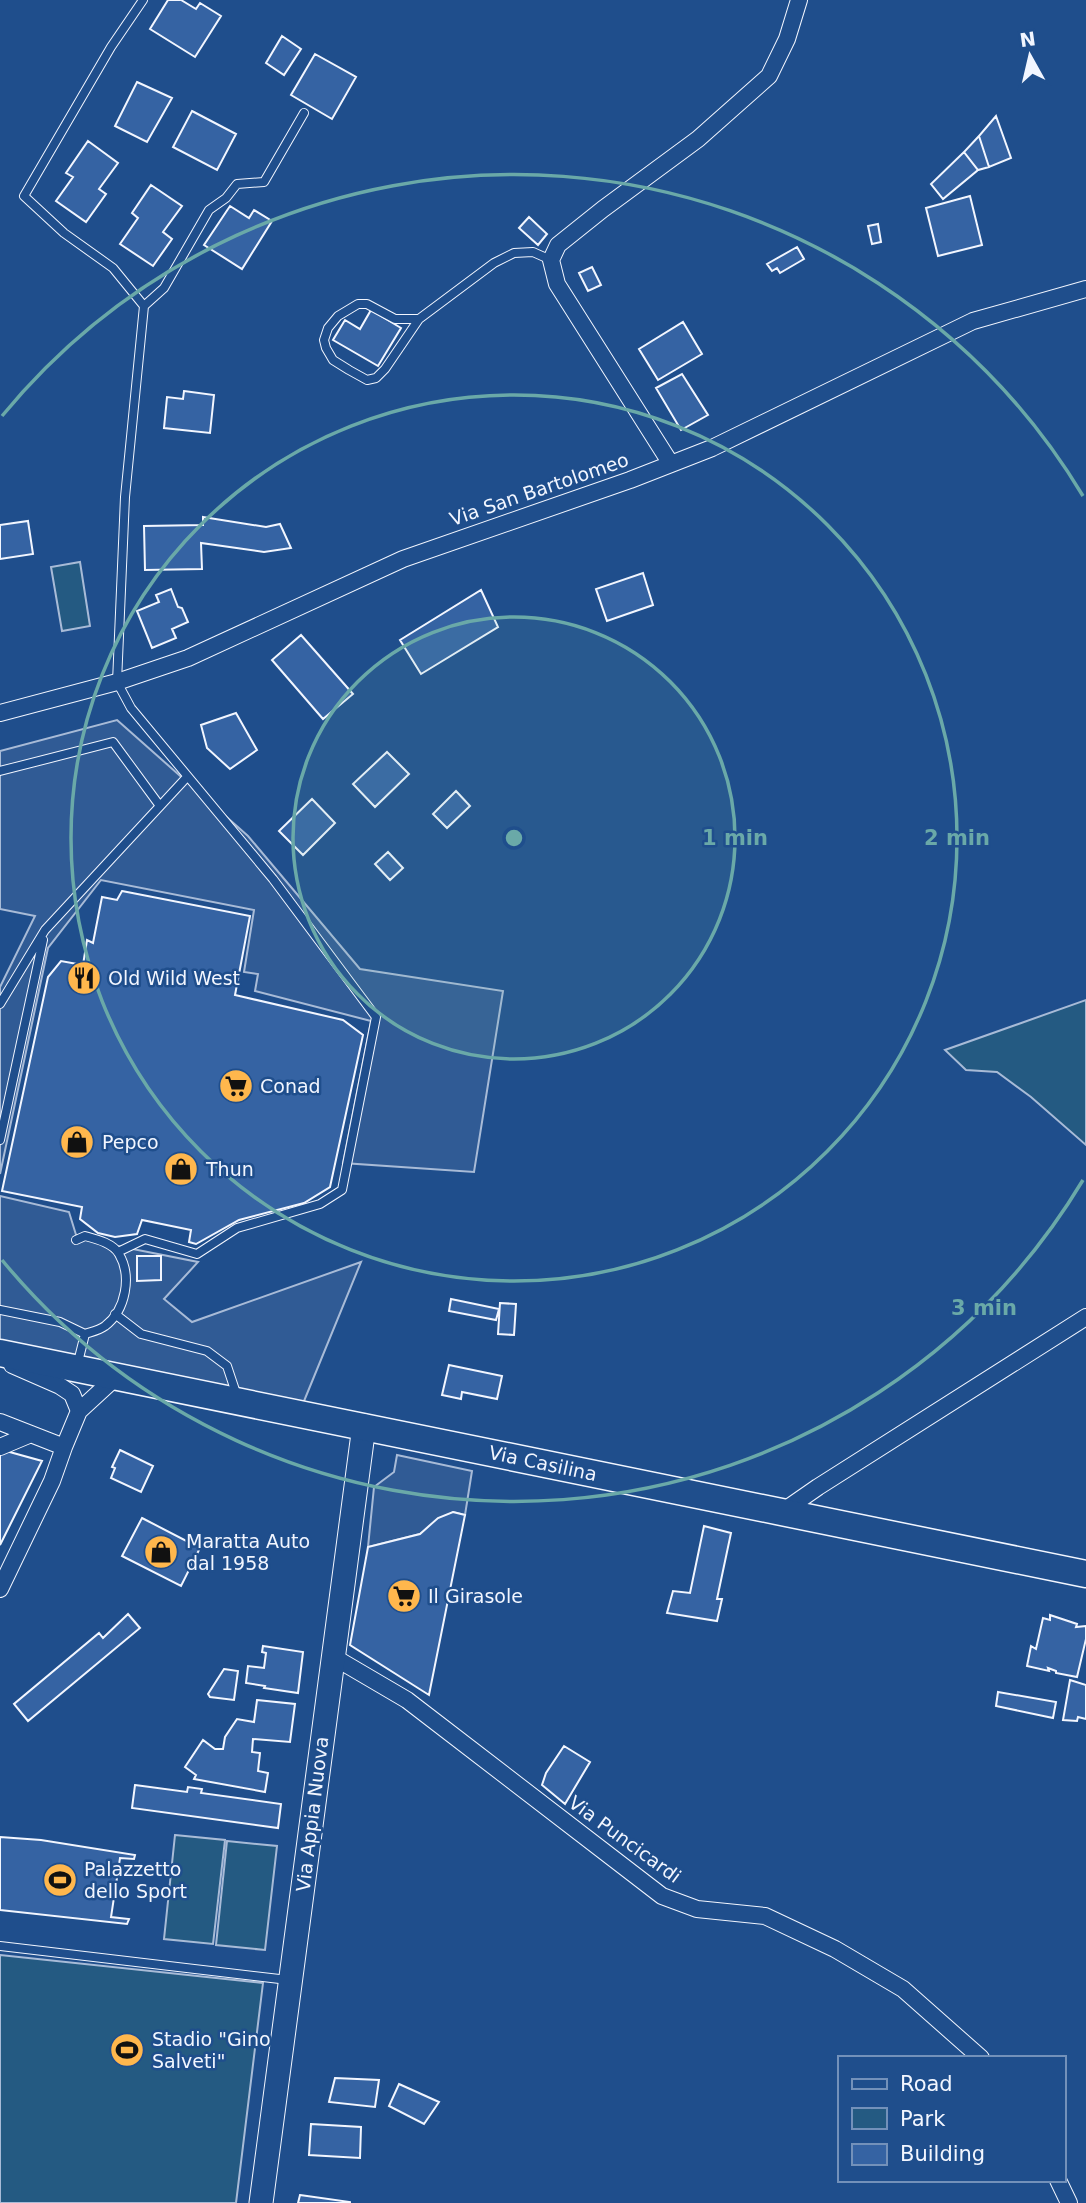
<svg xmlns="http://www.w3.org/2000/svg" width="1086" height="2203" font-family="'DejaVu Sans',sans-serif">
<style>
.green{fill:#245a82;stroke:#a8bbd7;stroke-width:2}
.parking{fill:#305b95;stroke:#a8bbd7;stroke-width:2}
.building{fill:#3563a3;stroke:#f2f6ff;stroke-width:2}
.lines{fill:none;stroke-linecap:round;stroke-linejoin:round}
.lane-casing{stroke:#f2f6ff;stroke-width:10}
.street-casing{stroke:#f2f6ff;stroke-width:18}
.secondary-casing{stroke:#f2f6ff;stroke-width:25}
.primary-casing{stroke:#f2f6ff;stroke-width:29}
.lane{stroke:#1f4e8c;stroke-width:8}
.street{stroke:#1f4e8c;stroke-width:16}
.secondary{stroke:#1f4e8c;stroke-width:23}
.primary{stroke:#1f4e8c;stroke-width:26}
.ring{fill:none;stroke:#6aa9a8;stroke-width:3.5}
.labels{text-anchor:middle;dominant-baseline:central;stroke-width:5;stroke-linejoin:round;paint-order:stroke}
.street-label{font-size:19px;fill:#f2f6ff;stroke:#1f4e8c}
.poi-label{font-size:19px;fill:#f2f6ff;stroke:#1f4e8c;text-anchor:start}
.centre{fill:#6aa9a8;stroke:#1f4e8c;stroke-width:3.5}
.ring-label{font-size:21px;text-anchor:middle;font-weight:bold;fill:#6aa9a8;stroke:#1f4e8c;stroke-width:5;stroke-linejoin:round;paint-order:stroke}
</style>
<rect width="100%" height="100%" fill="#1f4e8c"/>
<path class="green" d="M80,562L90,626L62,631L51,567Z
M1086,1000V1145L1031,1097L997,1072L966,1070L945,1050Z
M175,1835L225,1840L213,1944L164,1939Z
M227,1841L277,1846L265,1950L216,1945Z
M0,1955L263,1983L236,2203H0Z"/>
<path class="parking" d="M117,720L248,836L360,969L503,991L474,1172L343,1163L371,1021L255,991L258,974L244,972L254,910L101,880L48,948L0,1174V987L35,916L0,909V751Z
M0,1196L69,1212L77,1238L198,1262L164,1299L192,1322L361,1262L302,1406L0,1343Z
M397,1455L472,1471L465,1515L453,1512L420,1534L368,1547L374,1487L394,1472Z"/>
<path class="building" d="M168,0H181L196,9L200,3L221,16L195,57L150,29Z
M282,36L301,49L284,75L266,63Z
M315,54L356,77L332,119L291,95Z
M137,82L172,98L147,142L115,126Z
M192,111L236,134L217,170L173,147Z
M996,116L1011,158L989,167L979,136Z
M979,136L989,167L978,170L964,152Z
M88,141L118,163L99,189L106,194L86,222L56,201L73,177L66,173Z
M964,152L978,170L943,199L931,184Z
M151,185L182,206L163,232L172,239L153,266L120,244L138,218L132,213Z
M970,196L982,245L938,256L926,208Z
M230,206L249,218L254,210L272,221L242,269L204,245Z
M529,217L547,234L538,245L519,228Z
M878,224L881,242L872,244L868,226Z
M797,247L804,259L780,273L777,268L772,271L767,264Z
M592,267L601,285L588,291L579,273Z
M371,310L401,328L378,366L333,340L345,320L360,329Z
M683,322L702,354L658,380L639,349Z
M682,374L708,415L681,430L656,388Z
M184,391L214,395L210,433L164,428L167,397L183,399Z
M203,517L266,527L280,524L291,548L264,552L201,543L202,569L145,570L144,526L203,525Z
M28,521L33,554L0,559V525Z
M643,573L653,605L607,621L596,589Z
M171,589L178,607L182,608L188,622L172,629L176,638L152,648L137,611L159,602L156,595Z
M481,590L498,627L421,674L400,640Z
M301,635L353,694L323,719L272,660Z
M236,713L257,750L230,769L207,748L201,725Z
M387,752L409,774L375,807L353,784Z
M456,791L470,806L447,828L433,814Z
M312,799L335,823L303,855L279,831Z
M388,852L403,868L390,880L375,864Z
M122,891L250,916L235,995L343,1020L363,1035L330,1187L304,1203L239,1220L196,1244L189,1242L191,1230L142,1220L137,1234L115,1237L98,1233L80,1219L82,1207L2,1191L48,977L61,961L83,965L87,940L93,943L102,897L117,900Z
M137,1256H161V1280L137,1281Z
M451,1299L499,1309L496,1320L449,1311Z
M500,1303L516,1304L514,1335L498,1334Z
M449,1365L502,1376L497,1399L462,1392L461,1399L442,1395Z
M120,1450L153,1466L141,1492L111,1478L115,1468L112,1467Z
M6,1451L42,1461L0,1545V1453Z
M453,1512L465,1515L429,1695L350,1645L368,1547L420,1534L438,1518Z
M142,1518L200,1548L181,1586L122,1556Z
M704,1526L731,1533L717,1599H722L717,1621L667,1613L673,1591L690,1593Z
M128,1614L140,1628L28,1721L14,1704L99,1633L103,1638Z
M1050,1615L1077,1624L1076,1627L1086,1626V1639L1077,1677L1056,1673V1671L1048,1668L1049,1671L1027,1666L1031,1646L1036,1649L1043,1618L1050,1620Z
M263,1646L303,1652L298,1693L264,1688L265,1686L246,1683L248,1666L264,1668L266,1653L262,1652Z
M224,1669L238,1671L234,1700L210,1697L208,1694Z
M1070,1680L1086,1685V1719L1078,1717L1077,1721L1063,1720Z
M998,1692L1056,1702L1053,1718L996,1706Z
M257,1700L295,1704L290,1742L253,1739L252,1752L260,1753L258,1771L268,1773L265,1792L194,1779L196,1775L185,1767L203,1740L215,1749H223L225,1737L237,1719L254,1722Z
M564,1746L590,1762L565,1804L542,1785L546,1773Z
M135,1785L187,1792L188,1787L202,1789L201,1793L281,1804L278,1828L132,1808Z
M0,1837L41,1840L135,1855L134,1859L120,1858L111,1917L129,1919L127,1924L0,1910Z
M335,2078L379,2080L375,2107L329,2102Z
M399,2084L439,2102L424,2124L389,2106Z
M311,2124L361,2127L360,2158L309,2155Z
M300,2195L350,2202V2203H298Z"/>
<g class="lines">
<g class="lane-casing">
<path id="lane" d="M144,306L164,288L209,210L226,198L237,184L264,182L304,113
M419,319L385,369L376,378L367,380L349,370L333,360L326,348L324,340L328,328L338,316L358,304H367L395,319H419L494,263L514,253L533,252L551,260
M0,771L113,742L160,806
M0,1004L45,930L187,777
M0,1140L43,940
M76,1240L85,1236C96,1239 113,1243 119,1254C132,1276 126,1310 105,1326C100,1330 91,1332 85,1334L77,1366
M118,1252L145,1239L197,1254L237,1228L320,1204L342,1190L376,1017L273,879L131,708L117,682L125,497L144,306L113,268L64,233L24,196L111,47L143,0
M0,1310L60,1322L85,1334
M115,1314L141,1334L207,1351L227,1366L237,1396
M0,1946L288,1980"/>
</g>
<g class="street-casing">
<path id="street" d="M671,464L557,284L551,260L558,245L603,209L698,139L769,76L787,39L799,0
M0,713L117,682L188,658L403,559L630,480L712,448L973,321L1086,289
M12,1365L60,1386L72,1394L79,1411
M0,1422L64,1447L79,1411L116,1377
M0,1447L31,1434
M782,1512L818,1487L1086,1317
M0,1589L52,1481L64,1447
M332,1656L407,1700L662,1896L697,1909L765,1916L835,1949L903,1989L981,2058
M1058,2180L1069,2203"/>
</g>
<g class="secondary-casing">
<path id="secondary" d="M261,2203L364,1426"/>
</g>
<g class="primary-casing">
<path id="primary" d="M0,1353L1086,1574"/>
</g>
<use href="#lane" class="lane"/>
<use href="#street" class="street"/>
<use href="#secondary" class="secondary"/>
<use href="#primary" class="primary"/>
</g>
<circle cx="514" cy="838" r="221" fill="#6aa9a8" fill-opacity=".12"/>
<g class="ring">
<circle cx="514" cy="838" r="221"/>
<circle cx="514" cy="838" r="443"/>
<path d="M1083 1180A664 664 0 0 1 2 1260M2 416A664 664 0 0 1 1083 496"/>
</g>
<defs>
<g id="restaurant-disc" transform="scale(1.75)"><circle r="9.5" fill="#ffb74d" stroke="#1f4e8c"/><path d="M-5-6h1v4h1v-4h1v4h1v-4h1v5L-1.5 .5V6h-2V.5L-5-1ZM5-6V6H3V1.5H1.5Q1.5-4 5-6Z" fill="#111"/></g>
<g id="supermarket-disc" transform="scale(1.75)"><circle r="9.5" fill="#ffb74d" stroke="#1f4e8c"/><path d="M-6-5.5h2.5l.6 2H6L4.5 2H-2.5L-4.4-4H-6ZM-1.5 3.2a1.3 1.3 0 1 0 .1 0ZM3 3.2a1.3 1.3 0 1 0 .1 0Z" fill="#111"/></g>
<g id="shop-disc" transform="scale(1.75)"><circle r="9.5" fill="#ffb74d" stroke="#1f4e8c"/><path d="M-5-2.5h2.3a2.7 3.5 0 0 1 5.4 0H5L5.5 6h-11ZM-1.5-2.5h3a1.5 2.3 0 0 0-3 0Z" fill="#111"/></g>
<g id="stadium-disc" transform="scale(1.75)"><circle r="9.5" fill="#ffb74d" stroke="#1f4e8c"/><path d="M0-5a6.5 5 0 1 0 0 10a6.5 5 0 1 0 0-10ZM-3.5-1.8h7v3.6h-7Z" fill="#111"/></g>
</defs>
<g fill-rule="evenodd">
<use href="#restaurant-disc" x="84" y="978"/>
<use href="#supermarket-disc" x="236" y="1086"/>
<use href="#shop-disc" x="77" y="1142"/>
<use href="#shop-disc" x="181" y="1169"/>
<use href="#shop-disc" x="161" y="1552"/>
<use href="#supermarket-disc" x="404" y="1596"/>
<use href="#stadium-disc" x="60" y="1880"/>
<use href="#stadium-disc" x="127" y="2050"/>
</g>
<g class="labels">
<g class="street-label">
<text transform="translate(539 489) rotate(-19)">Via San Bartolomeo</text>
<text transform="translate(543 1463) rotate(12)">Via Casilina</text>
<text transform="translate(312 1814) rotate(-83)">Via Appia Nuova</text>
<text transform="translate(625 1839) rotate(36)">Via Puncicardi</text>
</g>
<g class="poi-label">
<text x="108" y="978">Old Wild West</text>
<text x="260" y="1086">Conad</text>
<text x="102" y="1142">Pepco</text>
<text x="206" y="1169">Thun</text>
<text x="186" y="1541">Maratta Auto<tspan x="186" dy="22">dal 1958</tspan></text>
<text x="428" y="1596">Il Girasole</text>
<text x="84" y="1869">Palazzetto<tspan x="84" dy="22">dello Sport</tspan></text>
<text x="152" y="2039">Stadio "Gino<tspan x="152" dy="22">Salveti"</tspan></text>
</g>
</g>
<circle cx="514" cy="838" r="10" class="centre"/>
<g class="ring-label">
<text x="735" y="845">1 min</text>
<text x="957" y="845">2 min</text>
<text x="984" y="1315">3 min</text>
</g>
<rect x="838" y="2056" width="228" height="126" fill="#1f4e8c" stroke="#7391ba" stroke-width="2"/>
<rect x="852" y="2079" width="35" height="10" fill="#1f4e8c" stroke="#7391ba" stroke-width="2"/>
<text x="900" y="2091" font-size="21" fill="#f2f6ff">Road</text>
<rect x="852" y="2108" width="35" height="21" fill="#245a82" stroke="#7391ba" stroke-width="2"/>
<text x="900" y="2126" font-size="21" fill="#f2f6ff">Park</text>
<rect x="852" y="2144" width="35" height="21" fill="#3563a3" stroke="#7391ba" stroke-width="2"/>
<text x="900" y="2161" font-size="21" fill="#f2f6ff">Building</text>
<g transform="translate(1030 56) rotate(352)" stroke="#1f4e8c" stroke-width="5" paint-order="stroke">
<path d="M0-5L12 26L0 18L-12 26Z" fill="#f2f6ff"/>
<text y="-10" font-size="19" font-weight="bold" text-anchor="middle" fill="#f2f6ff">N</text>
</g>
</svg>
